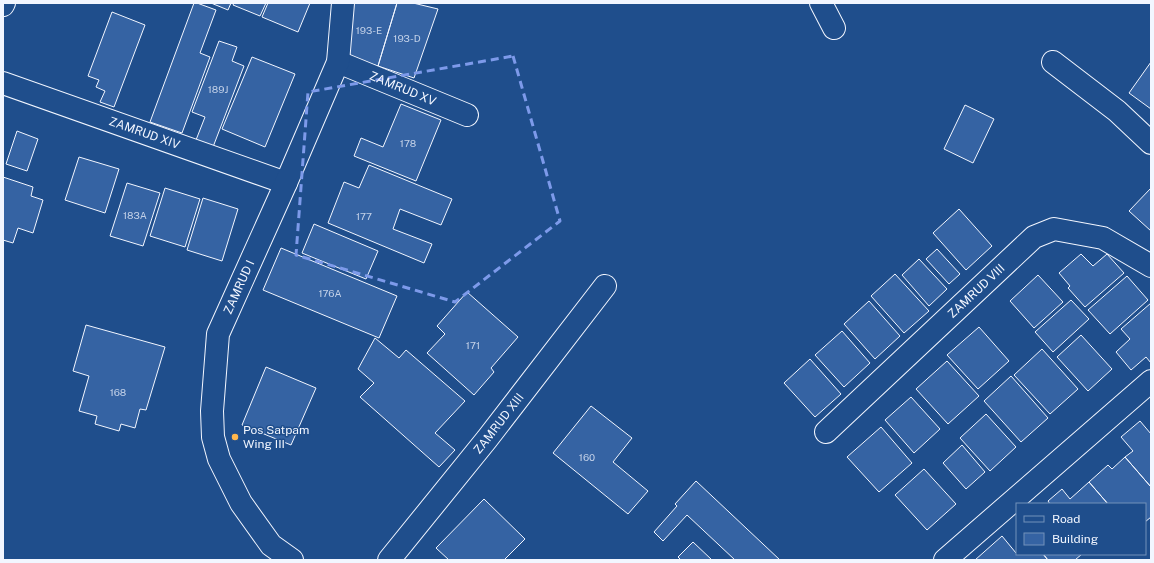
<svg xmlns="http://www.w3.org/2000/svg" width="1154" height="563" font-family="'Public Sans',sans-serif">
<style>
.building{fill:#3563a3;stroke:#f2f6ff}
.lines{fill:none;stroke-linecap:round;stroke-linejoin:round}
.minor-casing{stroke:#f2f6ff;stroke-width:24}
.minor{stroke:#1f4e8c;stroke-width:22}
.marked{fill:none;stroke:#7d9aea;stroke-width:3;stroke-dasharray:8 5;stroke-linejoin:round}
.poi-dot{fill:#ffb74d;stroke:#1f4e8c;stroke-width:1.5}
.labels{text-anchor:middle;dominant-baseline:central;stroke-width:3;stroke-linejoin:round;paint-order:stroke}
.number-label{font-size:10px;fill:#c3d1e8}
.street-label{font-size:12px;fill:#f2f6ff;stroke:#1f4e8c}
.poi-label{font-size:12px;fill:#f2f6ff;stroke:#1f4e8c;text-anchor:start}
</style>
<rect width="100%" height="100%" fill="#1f4e8c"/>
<path class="building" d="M194,3H197L216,10L200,53L210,57L182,133L150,122Z
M211,3H231L228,10Z
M234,3H266L260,16L233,5Z
M268,3H310L298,32L262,17Z
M351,3H397L378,66L347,57Z
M397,3H413L438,9L414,78L378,66Z
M112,12L145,25L114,107L100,102L105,91L96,87L99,80L88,76Z
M219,41L237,47L232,61L244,66L213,147L196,140L205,117L192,112Z
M252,57L295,74L265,147L222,129Z
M1151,62V109L1129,93Z
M401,104L441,120L416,181L354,156L361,138L383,147Z
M965,105L994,119L973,163L944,149Z
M17,131L38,139L27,171L6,164Z
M79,157L119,169L105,213L65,200Z
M369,165L452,199L441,225L400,209L393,229L432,244L424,263L328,223L344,182L359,188Z
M3,177L33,187L31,196L43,200L33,233L18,228L13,243L3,240Z
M127,183L160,193L143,246L110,236Z
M165,188L200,199L185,247L150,236Z
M1151,188V231L1129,211Z
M203,198L238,209L222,261L187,250Z
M959,209L992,246L966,270L933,233Z
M314,224L378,251L366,279L302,253Z
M281,248L397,296L379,338L263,290Z
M937,249L960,274L949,284L926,259Z
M1081,254L1093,266L1107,254L1124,273L1085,307L1068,288L1070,286L1059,273Z
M919,259L947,289L929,306L902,275Z
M895,274L929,311L904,333L871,296Z
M1038,275L1063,302L1034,328L1010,301Z
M1127,276L1148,300L1110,334L1088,310Z
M467,292L518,337L491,368L494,372L474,395L427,353L445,334L437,326Z
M1071,300L1089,319L1053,352L1035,332Z
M869,301L900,336L875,359L844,324Z
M1151,303V363L1146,357L1131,370L1116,352L1130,339L1121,329Z
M86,325L165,347L146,410L140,409L135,428L121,424L119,431L95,424L97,416L79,411L89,376L73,371Z
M979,327L1009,361L978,389L947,355Z
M842,331L870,363L844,387L815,355Z
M1081,335L1112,369L1088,391L1057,357Z
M375,338L399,358L406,350L465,401L435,433L455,450L439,467L360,397L374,383L358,369Z
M1042,349L1078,389L1050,414L1014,375Z
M810,359L841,394L815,417L784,383Z
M947,361L979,396L948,424L916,389Z
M266,367L316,388L291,445L242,425Z
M1011,376L1048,418L1021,442L984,401Z
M911,397L940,429L914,453L885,420Z
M591,406L632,438L613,462L648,491L628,514L553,453Z
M986,414L1016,447L990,471L960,438Z
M1140,421L1151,434V487L1125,457L1133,451L1121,437Z
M881,427L912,463L879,492L847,457Z
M962,445L985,472L966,489L943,463Z
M1125,457L1151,487V517L1145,522V504H1108L1089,482L1108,465L1112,469Z
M924,469L956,504L927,530L895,495Z
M696,481L780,560H735L687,515L663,541L654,532L677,506L675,504Z
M1089,482L1108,504H1050L1048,501L1062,489L1070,499Z
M484,499L525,539L504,560H449L436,548Z
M1002,536L1016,553L1017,552V554H1043L1048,560H975Z
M693,542L712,560H681L678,557Z
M1043,554H1082L1075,560H1048Z"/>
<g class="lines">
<g class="minor-casing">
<g id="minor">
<path d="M821,3L834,28"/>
<path d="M3,5L4,3"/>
<path id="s1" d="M338,62L467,115"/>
<path d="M1053,62L1117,111L1151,143"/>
<path id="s2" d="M3,83L286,183"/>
<path id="s3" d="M826,432L1034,237L1054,229L1103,238L1151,266"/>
<path id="s4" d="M292,560L271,545L241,503L219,459L213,437L212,411L218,334L286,183L338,62L343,3"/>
<path id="s5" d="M389,560L487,439L605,286"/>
<path d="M945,560L1151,381"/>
</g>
</g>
<use href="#minor" class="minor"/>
</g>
<path class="marked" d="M513,56L560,221L455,302L296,255L308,92Z"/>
<circle class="poi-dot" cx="235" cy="437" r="4"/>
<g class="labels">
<g class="number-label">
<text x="369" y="30">193-E</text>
<text x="407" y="38">193-D</text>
<text x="218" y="89">189J</text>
<text x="408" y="143">178</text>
<text x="135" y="215">183A</text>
<text x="364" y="216">177</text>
<text x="330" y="293">176A</text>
<text x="473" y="345">171</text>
<text x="118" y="392">168</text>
<text x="587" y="457">160</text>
</g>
<g class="street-label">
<text stroke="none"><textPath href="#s1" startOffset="70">ZAMRUD XV</textPath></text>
<text stroke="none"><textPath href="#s2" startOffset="150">ZAMRUD XIV</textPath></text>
<text stroke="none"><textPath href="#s4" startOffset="304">ZAMRUD I</textPath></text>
<text stroke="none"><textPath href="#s3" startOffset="206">ZAMRUD VIII</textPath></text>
<text stroke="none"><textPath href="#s5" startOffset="175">ZAMRUD XIII</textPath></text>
</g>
<g class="poi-label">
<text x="243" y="430">Pos Satpam<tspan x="243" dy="14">Wing III</tspan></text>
</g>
</g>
<rect width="1154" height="563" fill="none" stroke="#f2f6ff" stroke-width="8"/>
<rect x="1016" y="503" width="130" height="52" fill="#1f4e8c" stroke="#7391ba"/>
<rect x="1024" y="516" width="20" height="6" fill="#1f4e8c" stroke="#7391ba"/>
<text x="1052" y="523" font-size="12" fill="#f2f6ff">Road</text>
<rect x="1024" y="533" width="20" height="12" fill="#3563a3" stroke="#7391ba"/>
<text x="1052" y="543" font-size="12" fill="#f2f6ff">Building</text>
</svg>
